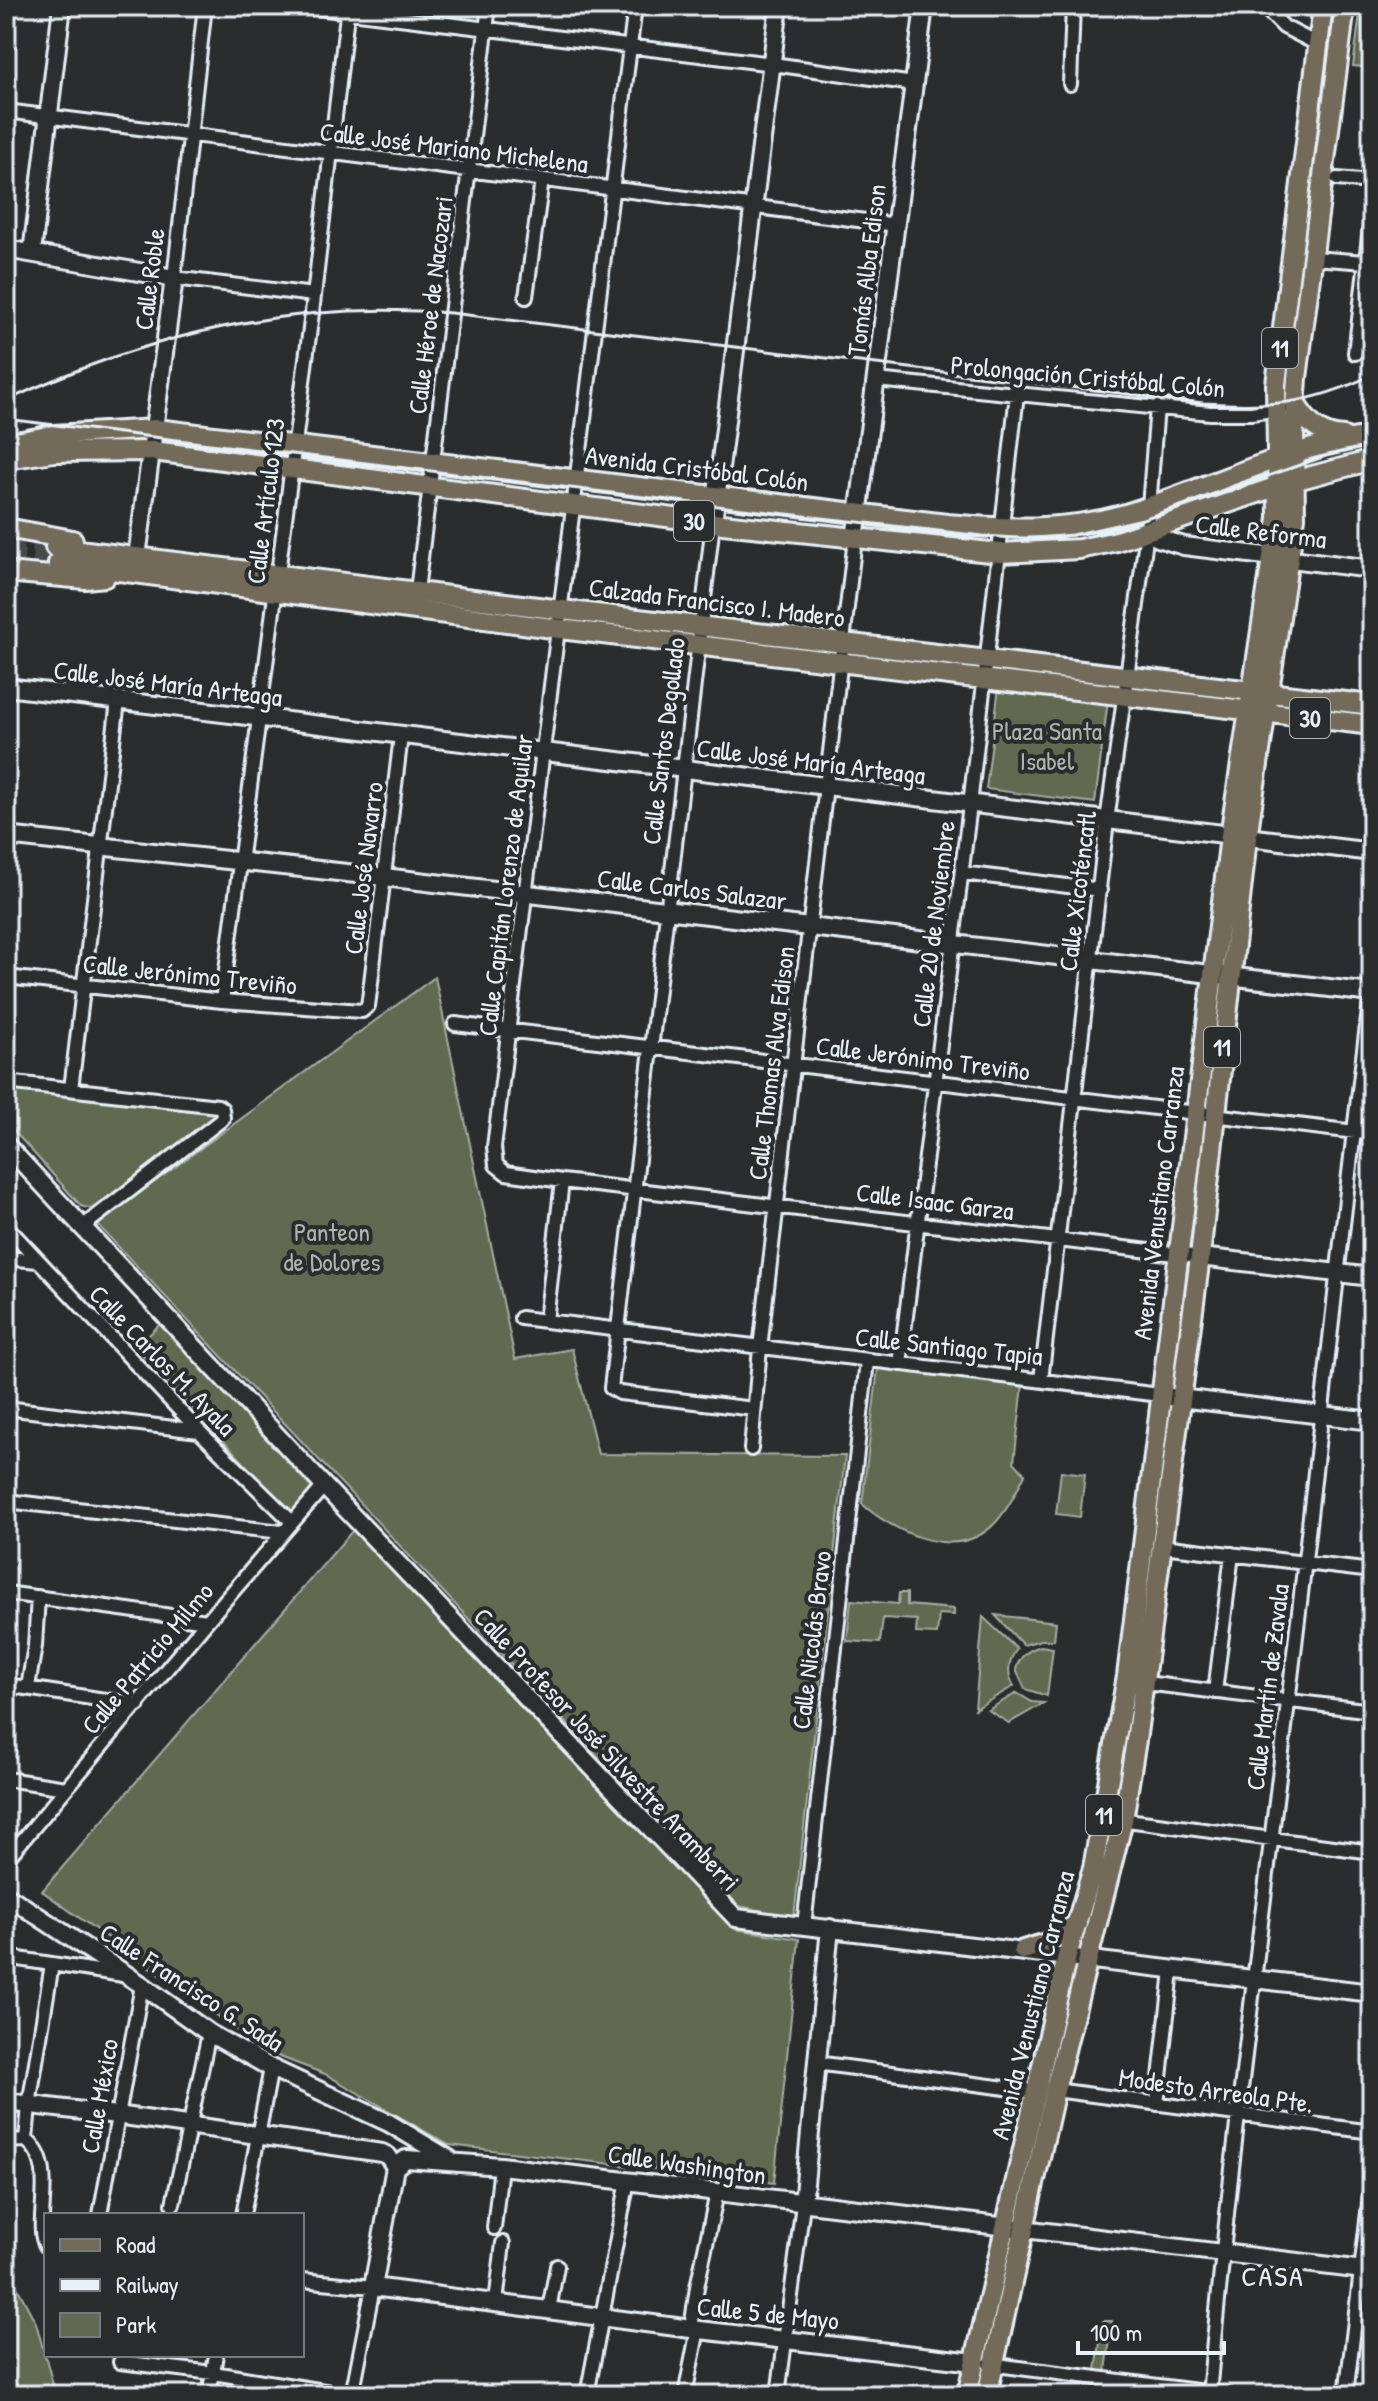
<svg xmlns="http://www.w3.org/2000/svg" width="1378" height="2401" font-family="'Patrick Hand',sans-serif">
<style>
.green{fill:#616b51;stroke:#a4aea4;stroke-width:2}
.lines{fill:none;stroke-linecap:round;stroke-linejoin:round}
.primary-tunnel{stroke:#464a4c;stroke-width:18;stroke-dasharray:18 9;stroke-linecap:butt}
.street-casing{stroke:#e8f1f8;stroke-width:18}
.secondary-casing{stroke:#e8f1f8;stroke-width:22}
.primary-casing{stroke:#e8f1f8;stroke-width:24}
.street{stroke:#2a2d2e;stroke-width:12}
.secondary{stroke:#2a2d2e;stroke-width:16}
.primary{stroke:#736b5a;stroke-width:18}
.rail{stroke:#e8f1f8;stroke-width:3}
.labels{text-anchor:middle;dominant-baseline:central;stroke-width:8;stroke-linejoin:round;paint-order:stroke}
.shield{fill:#2a2d2e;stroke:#afb6bb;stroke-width:2}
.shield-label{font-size:24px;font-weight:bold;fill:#e8f1f8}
.street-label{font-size:26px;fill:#e8f1f8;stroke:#2a2d2e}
.park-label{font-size:26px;fill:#abb5ad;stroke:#2a2d2e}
.neighbourhood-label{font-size:28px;letter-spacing:2px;fill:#e8f1f8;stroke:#2a2d2e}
</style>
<rect width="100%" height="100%" fill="#2a2d2e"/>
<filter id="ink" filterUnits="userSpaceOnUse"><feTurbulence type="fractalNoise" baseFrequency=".0125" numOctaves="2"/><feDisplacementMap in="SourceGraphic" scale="16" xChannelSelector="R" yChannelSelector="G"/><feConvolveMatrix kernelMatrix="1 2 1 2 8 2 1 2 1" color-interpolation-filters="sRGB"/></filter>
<g filter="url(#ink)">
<path class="green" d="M1361,6H1372V68L1353,66Z
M999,686L1108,700L1095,803L986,789Z
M435,977L515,1359L572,1349L598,1454L845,1456L794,1917L739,1906L97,1224Z
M6,1082L218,1106L220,1117L91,1209L81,1206L6,1122Z
M162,1322L312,1481L311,1490L291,1513L136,1348Z
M878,1368L1023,1386L1014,1462L1025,1474C1017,1490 1009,1508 996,1522C959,1563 896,1534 862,1504Z
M1061,1471L1085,1474L1080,1517L1056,1514Z
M353,1530L735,1929L799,1939L774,2183L449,2145L325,2074L267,2052L42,1891Z
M899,1593H907V1605L954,1609V1615L939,1614L937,1634L916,1633L917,1620L883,1618L880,1643L847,1641L851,1600L898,1604Z
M995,1615L1056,1622L1054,1640H1041L1023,1645Z
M983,1617L1017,1649C1008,1661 1006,1673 1014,1686L975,1709Z
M1041,1646L1053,1648L1047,1696L1025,1689L1016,1670C1019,1656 1028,1650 1041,1646Z
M1017,1693L1032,1702L1044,1703L1009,1723L988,1710Z
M6,2266L36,2323L56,2395H6Z
M1103,2321H1112L1106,2372L1096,2370Z"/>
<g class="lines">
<path class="primary-tunnel" d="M6,541L55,547
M6,557L58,563"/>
<g class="street-casing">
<path id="street" d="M205,6L174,278L314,295
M301,6L773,64L914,84
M635,6L494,1147L496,1165L506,1173L562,1181L1200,1257
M1263,6L1284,27L1317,44
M1070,84L1073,6
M6,111L897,225
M1337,179L1372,182
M1313,258L1366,262
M526,297L542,180
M1355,353L1372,211
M876,380L1210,413H1251L1281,409
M713,523L611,1388L620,1393L754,1409
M416,599L489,6
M962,873L1100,890
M6,977L222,1001L362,1011L368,1006L369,999L401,736
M222,1001L312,313L348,6
M455,1024L1372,1134
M6,1082L218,1106L222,1109L223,1118L220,1121L81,1228
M71,1089L118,701
M6,1226L199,1431L292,1522
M6,1258L38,1261
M521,1318L1160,1395
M546,1321L562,1181
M900,1364L970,805L1017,394
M1041,1380L1107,821L1147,532L1157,407
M6,1408L199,1431
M751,1449L760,1348L855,539
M6,1501L282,1532
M1162,1546L1372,1571
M6,1593L207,1621
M1145,1683L1372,1711
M6,1685L138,1705
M28,1687L35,1646L38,1597
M1215,1692L1232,1554
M6,1779L66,1788
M1104,1817L1372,1852
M6,1860L207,1621L324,1486
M804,1926L867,1361
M6,1957L123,1975
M816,2063L1036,2092
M1055,2090L1372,2132
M1157,2104L1172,1971
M26,2140L29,2105L52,1964
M6,2141L26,2140C60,2164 32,2224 46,2246
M173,2204L209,2033
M100,2215L142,1985
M243,2215L271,2068
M494,2228L501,2166
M302,2280L373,2287L352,2395
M496,2303L503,2243
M549,2310L557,2266
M691,2329L697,2287L717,2193
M120,2362L213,2373L349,2395
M989,2364L1228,2395
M209,2395L216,2355
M587,2395L628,2180
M685,2395L698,2329
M778,2395L803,2204
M1209,2395C1234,2116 1273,1838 1305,1560C1327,1369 1347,1177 1372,987
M1346,2395L1372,2179"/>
</g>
<g class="secondary-casing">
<path id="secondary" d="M6,249L174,278L137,557
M32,253L62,6
M713,523L779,6
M1147,532L1158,538L1184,546L1372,569
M855,539L924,6
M6,687L1372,852
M6,836L384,877L1372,993
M6,1145L324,1486L736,1918L1372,1993
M1200,1257L1372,1277
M1171,1397L1372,1421
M6,1895L142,1985L209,2033L271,2068L389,2123L449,2159
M6,2102L117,2115L382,2153L388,2156L395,2167
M395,2167L406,2159L501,2166L1372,2271
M395,2167L373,2287L691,2329L974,2362
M803,2204L830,1928"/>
</g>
<g class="primary-casing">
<path id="primary" d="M1295,403C1307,423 1320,436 1344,437
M6,444L53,435L156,429L947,524C1005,529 1065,531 1122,515C1205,491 1285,446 1372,436
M6,459L54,452L153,451L713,523L1000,553L1079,549L1117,541L1293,481L1372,460
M6,528L73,540
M55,547L562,610L1372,705
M58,563L560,629L1372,725
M6,572L85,579L105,577
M1023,1950L1046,1943L1077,1924
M967,2395L1067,1956L1093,1868L1127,1676L1230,836L1278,518L1276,384L1323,6
M987,2395L1055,2090L1123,1820L1137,1734L1200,1257L1247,838L1295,517L1294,424L1297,378L1345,6"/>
</g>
<use href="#street" class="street"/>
<use href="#secondary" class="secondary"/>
<use href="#primary" class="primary"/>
<path class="rail" d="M6,401C148,334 293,300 451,313L1203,403C1270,407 1310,405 1372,375
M6,419L734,508L983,536L1032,539L1072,535L1143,519L1326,456L1372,446"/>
</g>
</g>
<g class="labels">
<g class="shield">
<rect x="1262" y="328" width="36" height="40" rx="6"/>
<rect x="674" y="501" width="40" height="40" rx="6"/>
<rect x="1290" y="698" width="40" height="40" rx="6"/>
<rect x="1204" y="1027" width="36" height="40" rx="6"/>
<rect x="1086" y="1795" width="36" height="40" rx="6"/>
</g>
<g class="shield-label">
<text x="1280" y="348">11</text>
<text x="694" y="521">30</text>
<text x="1310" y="718">30</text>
<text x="1222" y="1047">11</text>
<text x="1104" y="1815">11</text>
</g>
<g class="street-label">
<text transform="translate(454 147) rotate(7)">Calle José Mariano Michelena</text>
<text transform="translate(866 270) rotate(-83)">Tomás Alba Edison</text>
<text transform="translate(149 279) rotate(-83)">Calle Roble</text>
<text transform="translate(430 305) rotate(-83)">Calle Héroe de Nacozari</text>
<text transform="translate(1088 376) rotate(5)">Prolongación Cristóbal Colón</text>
<text transform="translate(697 468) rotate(7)">Avenida Cristóbal Colón</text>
<text transform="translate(265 501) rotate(-83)">Calle Artículo 123</text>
<text transform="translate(1261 531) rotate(7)">Calle Reforma</text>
<text transform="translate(717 602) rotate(7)">Calzada Francisco I. Madero</text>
<text transform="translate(168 683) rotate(7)">Calle José María Arteaga</text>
<text transform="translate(663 741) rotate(-83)">Calle Santos Degollado</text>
<text transform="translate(811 761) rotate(7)">Calle José María Arteaga</text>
<text transform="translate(363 868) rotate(-83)">Calle José Navarro</text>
<text transform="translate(505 885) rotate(-83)">Calle Capitán Lorenzo de Aguilar</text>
<text transform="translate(692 889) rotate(7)">Calle Carlos Salazar</text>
<text transform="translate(1077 891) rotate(-83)">Calle Xicoténcatl</text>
<text transform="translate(933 924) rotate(-83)">Calle 20 de Noviembre</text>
<text transform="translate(190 974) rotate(6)">Calle Jerónimo Treviño</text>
<text transform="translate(923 1058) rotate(7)">Calle Jerónimo Treviño</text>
<text transform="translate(771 1063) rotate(-83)">Calle Thomas Alva Edison</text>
<text transform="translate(935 1201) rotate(7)">Calle Isaac Garza</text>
<text transform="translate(1158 1203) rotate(-83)">Avenida Venustiano Carranza</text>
<text transform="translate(949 1346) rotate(6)">Calle Santiago Tapia</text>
<text transform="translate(163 1360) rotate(46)">Calle Carlos M. Ayala</text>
<text transform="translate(811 1640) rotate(-83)">Calle Nicolás Bravo</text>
<text transform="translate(147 1658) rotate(-50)">Calle Patricio Milmo</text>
<text transform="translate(1267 1687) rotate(-83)">Calle Martín de Zavala</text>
<text transform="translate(607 1749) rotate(47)">Calle Profesor José Silvestre Aramberri</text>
<text transform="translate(192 1987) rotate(33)">Calle Francisco G. Sada</text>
<text transform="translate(1032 2005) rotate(-76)">Avenida Venustiano Carranza</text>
<text transform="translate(1216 2090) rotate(8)">Modesto Arreola Pte.</text>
<text transform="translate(99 2096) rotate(-80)">Calle México</text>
<text transform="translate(687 2164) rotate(8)">Calle Washington</text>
<text transform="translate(768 2313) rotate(6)">Calle 5 de Mayo</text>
</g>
<g class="park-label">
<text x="1047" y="730">Plaza Santa<tspan x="1047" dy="30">Isabel</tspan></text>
<text x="332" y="1231">Panteon<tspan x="332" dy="30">de Dolores</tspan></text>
</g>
<g class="neighbourhood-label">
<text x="1273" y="2276">CASA</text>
</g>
</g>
<rect width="1378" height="2401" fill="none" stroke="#2a2d2e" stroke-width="32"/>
<rect x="16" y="16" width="1346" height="2369" fill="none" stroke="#e8f1f8" stroke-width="3" filter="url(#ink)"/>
<rect x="44" y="2213" width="260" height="144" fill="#2a2d2e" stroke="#767b7f" stroke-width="2"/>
<rect x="60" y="2239" width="40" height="12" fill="#736b5a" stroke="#767b7f" stroke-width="2"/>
<text x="116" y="2253" font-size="24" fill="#e8f1f8">Road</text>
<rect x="60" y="2279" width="40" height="12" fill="#e8f1f8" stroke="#767b7f" stroke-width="2"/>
<text x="116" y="2293" font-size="24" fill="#e8f1f8">Railway</text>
<rect x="60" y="2313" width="40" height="24" fill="#616b51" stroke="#767b7f" stroke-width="2"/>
<text x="116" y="2333" font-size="24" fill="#e8f1f8">Park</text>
<path d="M1078 2341v12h146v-12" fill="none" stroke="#e8f1f8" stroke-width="4"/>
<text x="1090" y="2341" font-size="24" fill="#e8f1f8" stroke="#2a2d2e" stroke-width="6" paint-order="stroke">100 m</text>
</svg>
